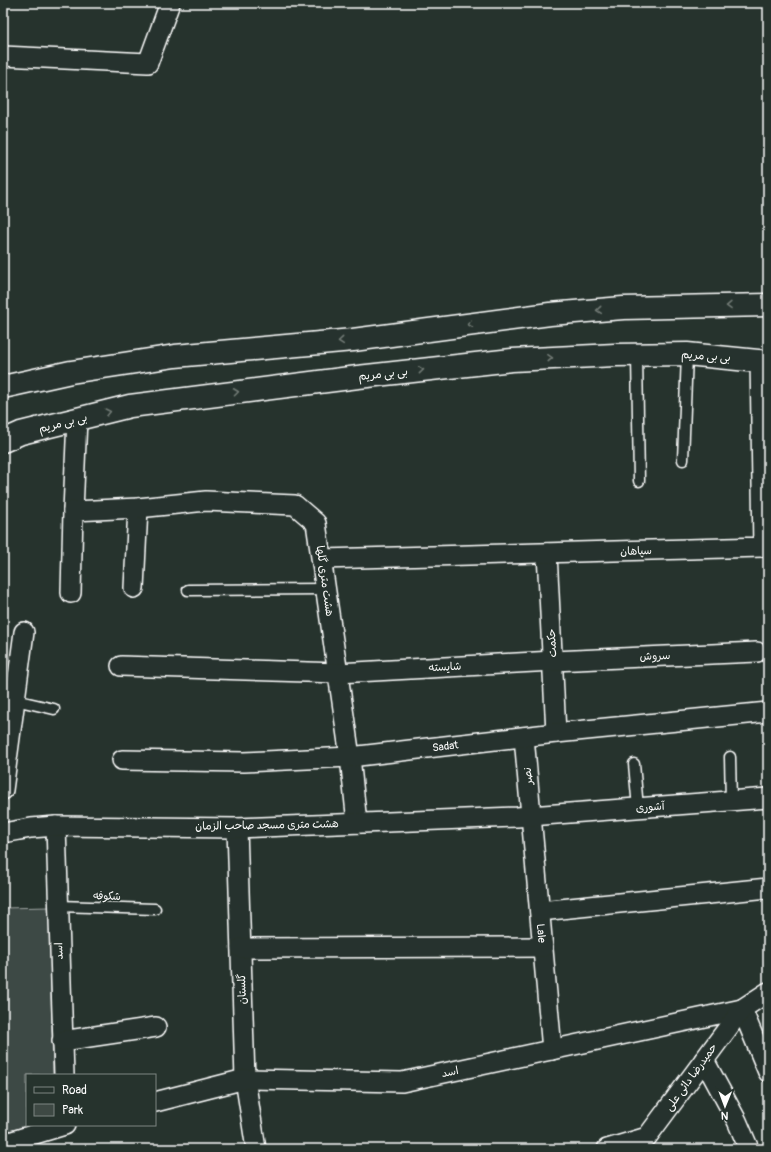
<svg xmlns="http://www.w3.org/2000/svg" width="771" height="1152" font-family="Pangolin,'Playpen Sans Arabic',sans-serif">
<style>
.green{fill:#3e4944;stroke:#9ea4a2}
.lines{fill:none;stroke-linecap:round;stroke-linejoin:round}
.service-casing{stroke:#fff;stroke-width:13}
.minor-casing{stroke:#fff;stroke-width:22}
.tertiary-casing{stroke:#fff;stroke-width:25}
.service{stroke:#26332d;stroke-width:10}
.minor{stroke:#26332d;stroke-width:19}
.tertiary{stroke:#26332d;stroke-width:22}
.oneway{stroke:#727a76}
.labels{text-anchor:middle;dominant-baseline:central;stroke-width:3;stroke-linejoin:round;paint-order:stroke}
.street-label{font-size:11px;fill:#fff;stroke:#26332d}
</style>
<rect width="100%" height="100%" fill="#26332d"/>
<filter id="ink" filterUnits="userSpaceOnUse"><feTurbulence type="fractalNoise" baseFrequency=".025" numOctaves="2"/><feDisplacementMap in="SourceGraphic" scale="8" xChannelSelector="R" yChannelSelector="G"/><feConvolveMatrix kernelMatrix="1 2 1 2 8 2 1 2 1" color-interpolation-filters="sRGB"/></filter>
<g filter="url(#ink)">
<path class="green" d="M49,907L53,1075H27V1125H54L9,1135L3,1133V908Z"/>
<g class="lines">
<g class="service-casing">
<path id="service" d="M637,355L639,481
M683,460L687,354
M188,590L326,589
M15,700L54,709
M730,757L731,801
M634,764L638,808
M58,906L155,909"/>
</g>
<g class="minor-casing">
<g id="minor">
<path d="M3,56L148,63L170,3"/>
<path d="M73,511L77,419"/>
<path d="M547,553L556,733"/>
<path d="M322,559L763,547L760,360"/>
<path d="M134,588L138,508"/>
<path d="M71,593L73,511L138,508L206,501L295,505L316,523L350,757L357,823"/>
<path d="M121,666L338,673L553,661L757,652"/>
<path id="s1" d="M524,737L552,1050"/>
<path id="s2" d="M122,760L244,762L350,757L556,733L768,712"/>
<path d="M3,790L24,632"/>
<path d="M56,826L64,1075"/>
<path d="M237,828L245,1079L256,1149"/>
<path d="M3,833L31,828L56,826L237,828L517,817L768,798"/>
<path d="M540,911L768,888"/>
<path d="M241,948L543,947"/>
<path d="M62,1041L156,1027"/>
<path d="M704,1060L737,1121L749,1149"/>
<path d="M155,1102L245,1079L402,1082L742,1009L768,1072"/>
<path d="M11,1149L9,1142L65,1125"/>
<path d="M607,1149L647,1137L742,1009L768,992"/>
</g>
</g>
<g class="tertiary-casing">
<path id="tertiary" d="M3,387L71,372L175,356L353,340L550,314L623,308L768,305
M3,441L21,433L130,406L358,377L512,360L615,355L687,354L768,362"/>
</g>
<use href="#service" class="service"/>
<use href="#minor" class="minor"/>
<use href="#tertiary" class="tertiary"/>
</g>
<defs><path id="oneway-chevron" d="M-2-3.5L2.5 0L-2 3.5" fill="none" stroke-width="1.6" stroke-linecap="round" stroke-linejoin="round"/></defs>
<g class="oneway">
<use href="#oneway-chevron" transform="translate(729 306) rotate(179)"/>
<use href="#oneway-chevron" transform="translate(599 310) rotate(175)"/>
<use href="#oneway-chevron" transform="translate(470 324) rotate(173)"/>
<use href="#oneway-chevron" transform="translate(341 341) rotate(175)"/>
<use href="#oneway-chevron" transform="translate(550 358) rotate(-3)"/>
<use href="#oneway-chevron" transform="translate(421 370) rotate(-6)"/>
<use href="#oneway-chevron" transform="translate(236 392) rotate(-7)"/>
<use href="#oneway-chevron" transform="translate(108 412) rotate(-14)"/>
</g>
</g>
<g class="labels">
<g class="street-label">
<text transform="translate(706 356) rotate(4)">بی بی مریم</text>
<text transform="translate(383 374) rotate(-6)">بی بی مریم</text>
<text transform="translate(63 423) rotate(-14)">بی بی مریم</text>
<text transform="translate(636 551) rotate(-2)">سپاهان</text>
<text transform="translate(325 581) rotate(82)">هشت متری گلها</text>
<text transform="translate(552 643) rotate(-93)">حکمت</text>
<text transform="translate(655 656) rotate(-2)">سروش</text>
<text transform="translate(445 667) rotate(-3)">شایسته</text>
<text stroke="none"><textPath href="#s2" startOffset="324">Sadat</textPath></text>
<text transform="translate(528 776) rotate(-95)">نصر</text>
<text transform="translate(650 807) rotate(-4)">آشوری</text>
<text transform="translate(267 825) rotate(-1)">هشت متری مسجد صاحب الزمان</text>
<text transform="translate(107 896) rotate(2)">شکوفه</text>
<text stroke="none"><textPath href="#s1" startOffset="197">Lale</textPath></text>
<text transform="translate(59 951) rotate(-92)">اسد</text>
<text transform="translate(242 989) rotate(-92)">گلستان</text>
<text transform="translate(450 1072) rotate(-12)">اسد</text>
<text transform="translate(691 1077) rotate(-54)">حمیدرضا دائی علی</text>
</g>
</g>
<rect width="771" height="1152" fill="none" stroke="#26332d" stroke-width="16"/>
<rect x="8" y="8" width="755" height="1136" fill="none" stroke="#fff" stroke-width="1.5" filter="url(#ink)"/>
<rect x="26" y="1074" width="130" height="52" fill="#26332d" stroke="#7d8581"/>
<rect x="34" y="1087" width="20" height="6" fill="#26332d" stroke="#7d8581"/>
<text x="62" y="1094" font-size="12" fill="#ffffff">Road</text>
<rect x="34" y="1104" width="20" height="12" fill="#3e4944" stroke="#7d8581"/>
<text x="62" y="1114" font-size="12" fill="#ffffff">Park</text>
<g transform="translate(725 1106) rotate(181)" stroke="#26332d" stroke-width="3" paint-order="stroke">
<path d="M0-3L7 15L0 10L-7 15Z" fill="#ffffff"/>
<text y="-6" font-size="11" font-weight="bold" text-anchor="middle" fill="#ffffff">N</text>
</g>
</svg>
